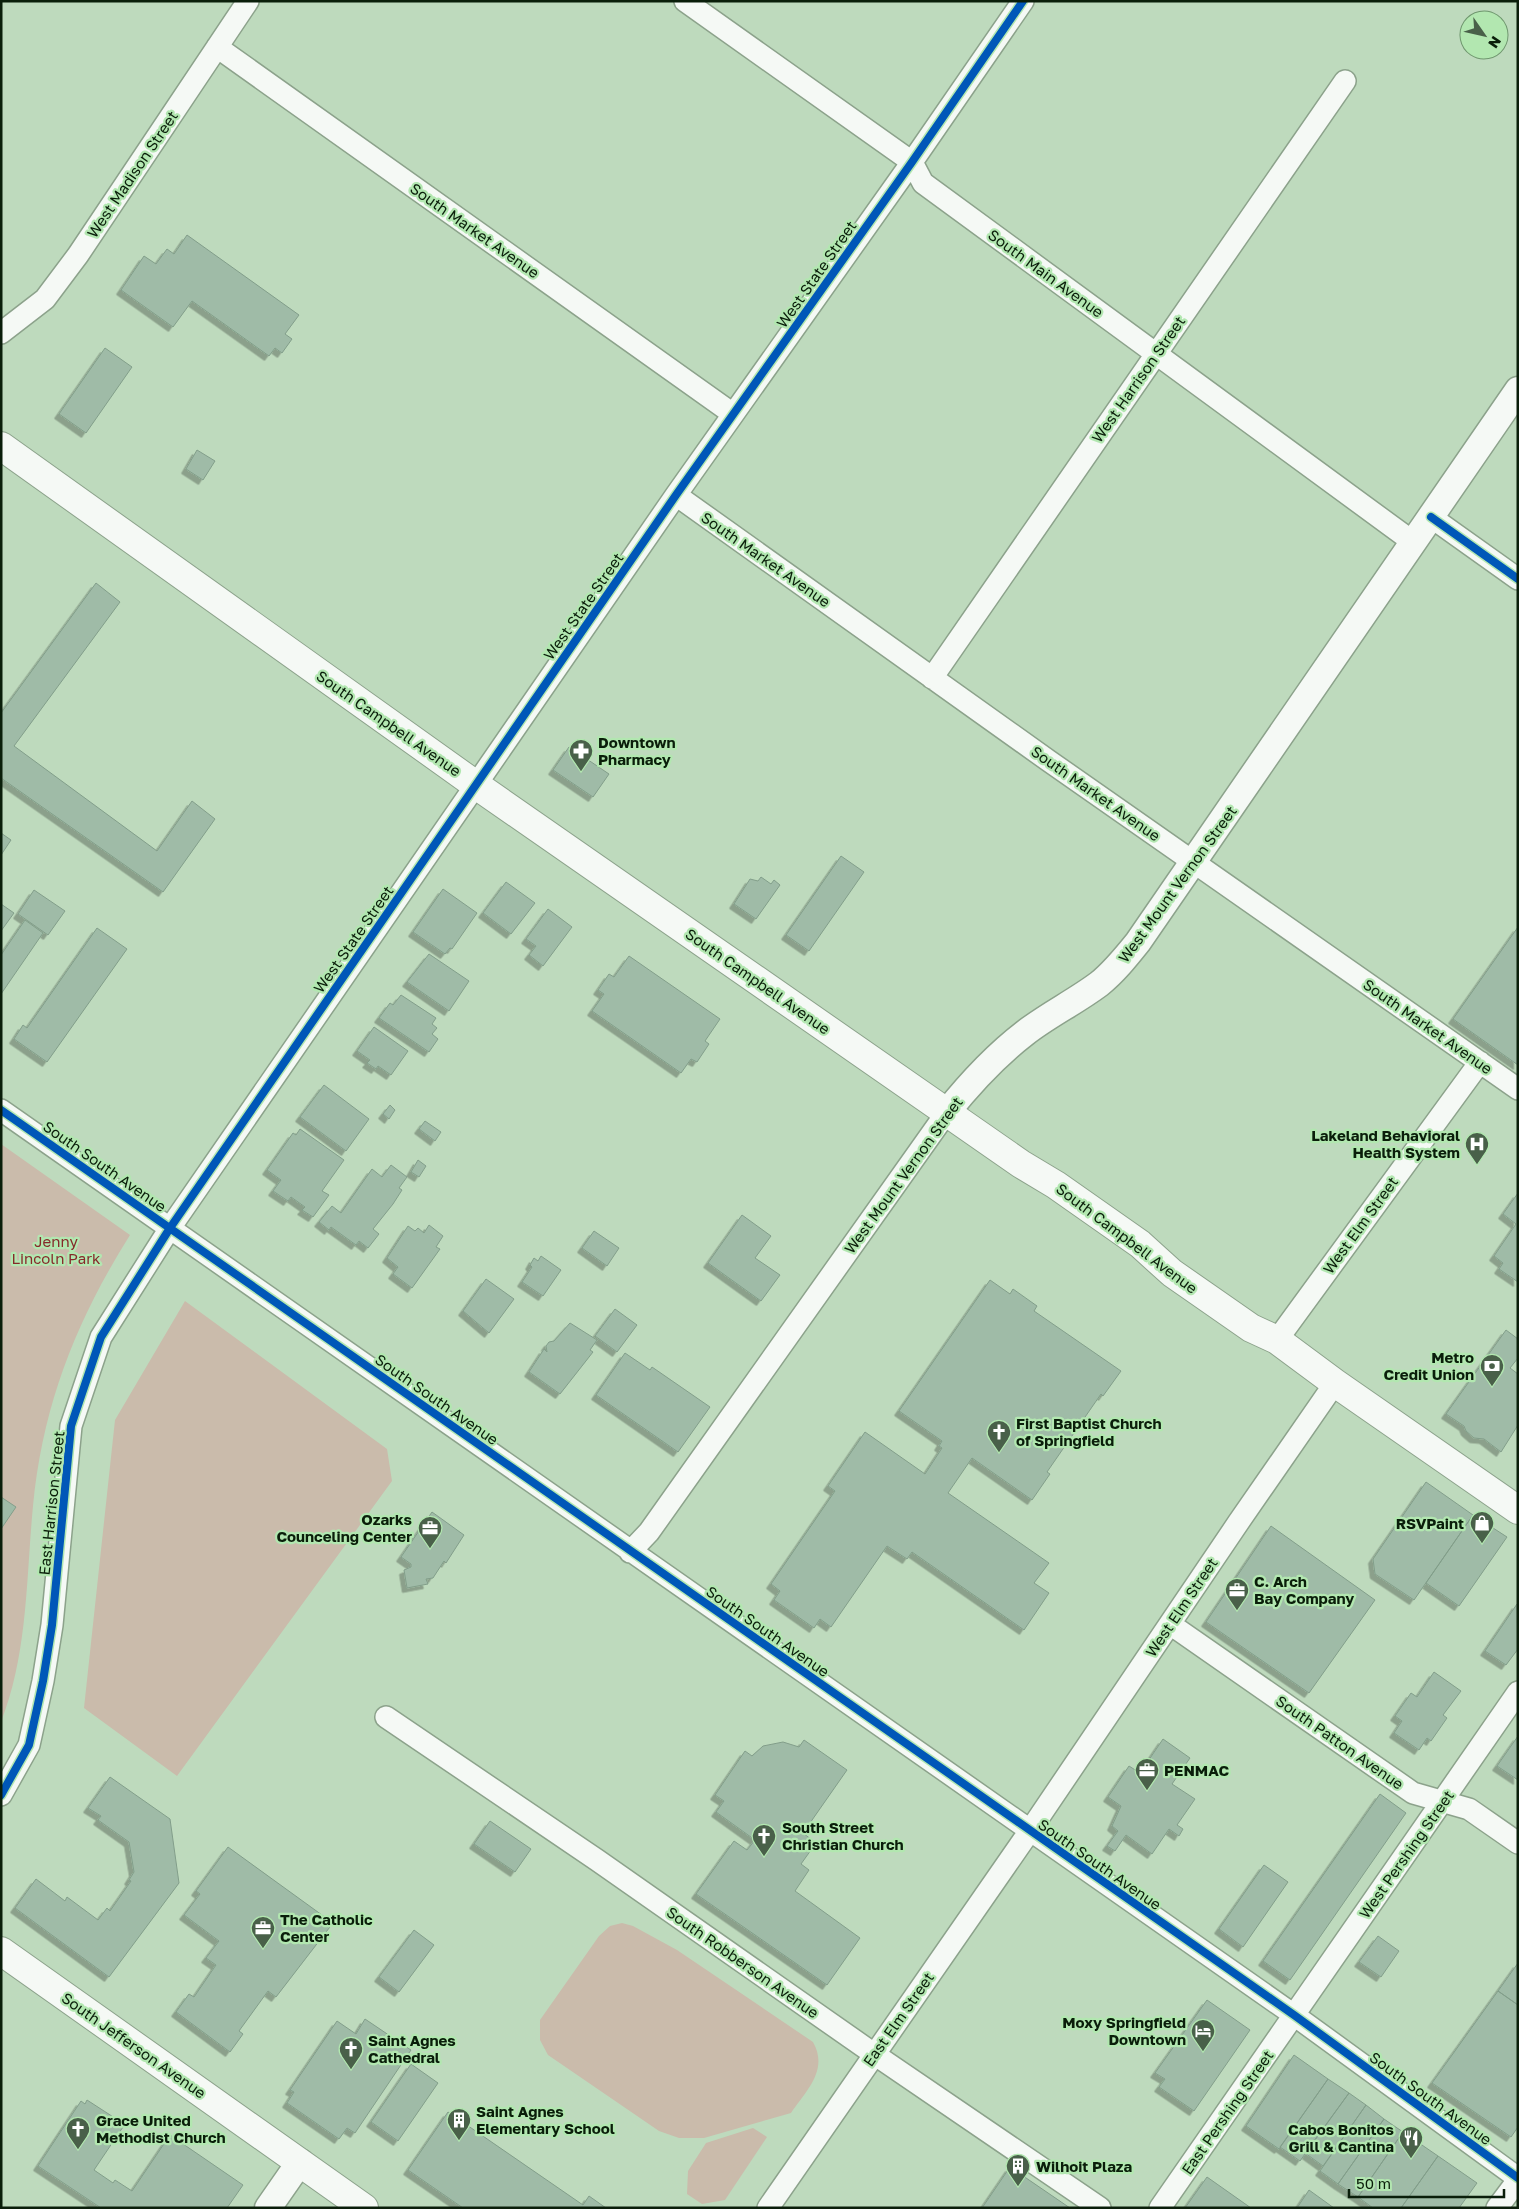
<svg xmlns="http://www.w3.org/2000/svg" width="1519" height="2209" font-family="'Golos Text',sans-serif">
<style>
.green{fill:#cabbab}
.building{fill:#9fbba7;stroke:#829e8a;filter:url(#shadow)}
.lines{fill:none;stroke-linecap:round;stroke-linejoin:round}
.minor-casing{stroke:#8ca28b;stroke-width:24}
.tertiary-casing{stroke:#8ca28b;stroke-width:29}
.secondary-casing{stroke:#8ca28b;stroke-width:30}
.minor{stroke:#f5f9f5;stroke-width:21}
.tertiary{stroke:#f5f9f5;stroke-width:26}
.secondary{stroke:#f5f9f5;stroke-width:28}
.cycleway-casing{stroke:#b2e7b0;stroke-width:11}
.cycleway{stroke:#0057b8;stroke-width:8}
.labels{text-anchor:middle;dominant-baseline:central;stroke-width:4.5;stroke-linejoin:round;paint-order:stroke}
.street-label{font-size:15px;fill:#0a1e0a;stroke:#b2e7b0}
.poi-label{font-size:15px;font-weight:bold;fill:#0a1e0a;stroke:#b2e7b0;text-anchor:start}
.park-label{font-size:15px;fill:#86292a;stroke:#b2e7b0}
</style>
<defs>
<filter id="shadow"><feDropShadow dx="-4.5" dy="4.5" stdDeviation="0" flood-color="#0004"/></filter>
</defs>
<rect width="100%" height="100%" fill="#bedabd"/>
<path class="green" d="M1,1144L130,1235C76,1321 43,1404 33,1506C26,1579 28,1653 1,1722Z
M185,1301L387,1449L392,1481L177,1776L84,1708L115,1420Z
M622,1923L633,1926L677,1950L813,2042C829,2070 806,2091 791,2113L704,2138H679L659,2131L548,2055L540,2040V2020L599,1936L610,1926Z
M753,2128L767,2137L725,2200L702,2204L687,2194L688,2171L706,2143Z"/>
<path class="building" d="M187,235L299,315L285,334L292,339L282,353L275,348L269,356L192,301L173,327L121,290L144,256L156,264L167,249L174,254Z
M105,348L132,367L86,433L59,414Z
M197,450L215,461L203,480L186,469Z
M96,583L120,602L14,746L157,851L192,801L215,819L163,892L1,778V713Z
M569,747L609,774L593,797L553,770Z
M1,833L11,840L1,855Z
M841,856L864,872L809,951L786,935Z
M761,877L771,884L774,880L780,885L756,919L734,904L750,879L758,881Z
M506,882L535,903L511,934L483,913Z
M443,889L477,913L452,949L450,948L445,954L413,932Z
M34,890L65,911L48,935L18,914Z
M1,904L14,913L1,931Z
M548,909L572,927L543,966L529,955L536,946L526,939Z
M25,920L43,933L1,994V955Z
M1518,927V1065L1453,1019Z
M97,928L127,949L47,1062L14,1039L23,1025L27,1028Z
M429,954L469,981L449,1011L407,982Z
M629,956L720,1019L705,1041L709,1044L697,1062L691,1059L681,1073L592,1011L604,994L598,990L609,974L614,977Z
M401,995L436,1018L432,1024L437,1028L432,1034L438,1039L429,1052L379,1018L390,1003L393,1005Z
M374,1027L408,1051L391,1075L378,1066L376,1069L367,1063L370,1060L357,1051Z
M324,1085L369,1119L346,1151L300,1117Z
M390,1105L395,1110L389,1119L383,1114Z
M425,1121L441,1132L435,1141L419,1129Z
M300,1129L344,1160L322,1191L329,1195L313,1217L302,1210L305,1207L291,1197L288,1201L273,1191L281,1180L267,1170L293,1133L296,1135Z
M418,1160L426,1166L419,1177L411,1172Z
M391,1165L407,1177L399,1188L402,1190L393,1204L373,1229L379,1234L368,1248L359,1241L356,1245L331,1227L329,1230L319,1222L332,1206L341,1213L372,1169L382,1177Z
M1518,1193V1282L1499,1269L1503,1263L1494,1256L1516,1224L1503,1214Z
M742,1215L771,1236L755,1258L780,1275L761,1301L708,1263Z
M429,1225L443,1236L436,1247L440,1249L412,1288L393,1274L398,1267L387,1258L408,1226L415,1231L418,1228L424,1233Z
M594,1231L619,1248L607,1266L582,1248Z
M541,1256L561,1270L543,1296L522,1282L532,1267L530,1265L534,1258L538,1261Z
M486,1279L514,1299L489,1333L463,1311Z
M990,1280L1010,1294L1013,1289L1037,1306L1034,1311L1121,1371L1103,1396L1101,1394L1047,1472L1050,1474L1032,1500L972,1458L948,1493L1049,1563L1034,1583L1049,1593L1024,1630L912,1552L907,1559L887,1546L831,1627L820,1619L814,1628L774,1600L780,1591L771,1584L835,1491L828,1486L865,1432L925,1474L942,1448L939,1446L942,1441L899,1411Z
M615,1309L637,1325L617,1352L595,1336Z
M570,1323L597,1340L590,1350L593,1352L560,1394L529,1372L544,1349L547,1352L546,1346L549,1342L554,1341Z
M1506,1330L1518,1339V1358L1510,1368L1518,1374V1425L1501,1452L1484,1439L1474,1438L1466,1431L1464,1426L1446,1414Z
M625,1353L650,1370L652,1367L710,1407L678,1452L596,1395Z
M1426,1482L1473,1515L1414,1600L1375,1574L1373,1559Z
M1,1497L16,1507L1,1529Z
M432,1512L464,1535L446,1563L444,1561L433,1578L426,1579L428,1584L407,1588L404,1570L411,1567V1564L401,1557Z
M1473,1515L1507,1537L1459,1606L1426,1583Z
M1271,1526L1375,1600L1309,1693L1206,1622Z
M1517,1604L1518,1649L1506,1665L1485,1651Z
M1434,1672L1461,1691L1443,1715L1447,1718L1431,1741L1427,1738L1419,1750L1394,1733L1402,1721L1395,1716L1411,1693L1417,1697Z
M1518,1736V1780L1497,1766Z
M1163,1739L1190,1758L1172,1784L1195,1799L1177,1825L1183,1829L1179,1836L1169,1829L1152,1854L1126,1835L1115,1851L1107,1846L1118,1831L1112,1826L1121,1806L1108,1797L1129,1766L1140,1773Z
M804,1740L847,1770L803,1833L816,1843L801,1864L809,1870L795,1891L860,1938L827,1985L696,1894L734,1841L747,1850L755,1840L716,1812L724,1801L715,1795L745,1751L752,1756L763,1746L783,1742L799,1747Z
M110,1777L170,1819L179,1883L109,1977L15,1908L36,1879L65,1901L67,1897L98,1920L107,1908L110,1911L131,1881L129,1880L134,1872L129,1842L98,1820L101,1816L88,1808Z
M1380,1794L1406,1813L1290,1980L1263,1961Z
M490,1821L531,1849L515,1872L474,1844Z
M228,1847L333,1923L276,1997L268,1991L239,2031L243,2034L230,2052L176,2012L189,1994L194,1997L216,1965L206,1958L219,1941L184,1915L200,1894L196,1891Z
M1264,1865L1288,1882L1243,1947L1219,1929Z
M414,1930L434,1945L399,1992L379,1977Z
M1378,1936L1399,1951L1381,1977L1359,1962Z
M1518,1963V2005L1498,1991Z
M1498,1991L1518,2005V2127L1511,2137L1432,2083Z
M1207,2000L1250,2030L1194,2111L1159,2087L1165,2079L1155,2073Z
M365,2019L411,2050L355,2133L347,2128L339,2139L287,2103L294,2092L290,2090L337,2021L356,2034Z
M1294,2055L1328,2079L1279,2149L1246,2126Z
M411,2064L438,2083L398,2141L371,2122Z
M1328,2079L1349,2093L1300,2161L1280,2147Z
M1349,2093L1366,2105L1323,2166L1305,2153Z
M87,2100L121,2122L119,2125L123,2127L94,2170L113,2183L115,2180L132,2191L170,2135L243,2185L227,2208H101L38,2166L81,2101L85,2104Z
M1366,2105L1384,2119L1338,2184L1320,2171Z
M448,2112L583,2205L589,2196L606,2208H463L408,2170Z
M1384,2119L1403,2132L1358,2197L1338,2184Z
M1403,2132L1438,2156L1401,2208H1373L1358,2197Z
M1438,2156L1477,2183L1459,2208H1401Z
M1010,2167L1070,2208H982Z
M1207,2177L1251,2208H1185Z
M1309,2190L1334,2208H1297Z"/>
<g class="lines">
<g class="minor-casing">
<path id="minor" d="M685,1L912,162L923,183L1413,542
M217,47L733,414
M1,333L45,299L78,255L248,1
M676,495L1049,761L1518,1089
M1431,517L1518,579
M932,678L1345,81
M1,1110L1294,2015L1518,2178
M1277,1340L1480,1062
M630,1552L649,1532L947,1112
M1170,1624L1413,1793L1469,1809L1518,1843
M386,1717L597,1860L874,2054L1100,2208
M1,1795L29,1745L43,1681L52,1625L71,1426L101,1337L170,1228L676,495L912,162L1023,1
M768,2208L1029,1832L1238,1523L1335,1383
M1160,2208L1518,1692
M1497,2208L1518,2180"/>
</g>
<g class="tertiary-casing">
<path id="tertiary" d="M947,1112C971,1082 995,1056 1025,1033C1048,1015 1075,1002 1099,984C1114,972 1126,957 1138,942L1518,390
M268,2208L300,2162"/>
</g>
<g class="secondary-casing">
<path id="secondary" d="M1,446L476,785L1021,1164L1056,1185L1140,1244L1172,1273L1251,1328L1277,1340L1335,1383L1518,1510
M1,1951L364,2208"/>
</g>
<use href="#minor" class="minor"/>
<use href="#tertiary" class="tertiary"/>
<use href="#secondary" class="secondary"/>
<g class="cycleway-casing">
<path id="cycleway" d="M1431,517L1518,579
M1,1110L1294,2015L1518,2178
M1,1795L29,1745L43,1681L52,1625L71,1426L101,1337L170,1228L676,495L912,162L1023,1"/>
</g>
<use href="#cycleway" class="cycleway"/>
</g>
<defs>
<g id="pharmacy-pin" transform="scale(1.25)"><path d="M0 17L-7.5 6A9.5 9.5 0 1 1 7.5 6Z" fill="#496049" stroke="#b2e7b0"/><path d="M-2-6h4v4h4v4h-4v4h-4v-4h-4v-4h4Z" fill="#fff"/></g>
<g id="hospital-pin" transform="scale(1.25)"><path d="M0 17L-7.5 6A9.5 9.5 0 1 1 7.5 6Z" fill="#496049" stroke="#b2e7b0"/><path d="M-5-5h3v3.5h4V-5h3V5h-3V1.5h-4V5h-3Z" fill="#fff"/></g>
<g id="bank-pin" transform="scale(1.25)"><path d="M0 17L-7.5 6A9.5 9.5 0 1 1 7.5 6Z" fill="#496049" stroke="#b2e7b0"/><path d="M-6-4H6V4H-6ZM0-2.3a2.3 2.3 0 1 0 0 4.6a2.3 2.3 0 1 0 0-4.6Z" fill="#fff"/></g>
<g id="church-pin" transform="scale(1.25)"><path d="M0 17L-7.5 6A9.5 9.5 0 1 1 7.5 6Z" fill="#496049" stroke="#b2e7b0"/><path d="M-1.2-6h2.4v3.5h3.3v2.4h-3.3V6h-2.4V-.1h-3.3v-2.4h3.3Z" fill="#fff"/></g>
<g id="shop-pin" transform="scale(1.25)"><path d="M0 17L-7.5 6A9.5 9.5 0 1 1 7.5 6Z" fill="#496049" stroke="#b2e7b0"/><path d="M-5-2.5h2.3a2.7 3.5 0 0 1 5.4 0H5L5.5 6h-11ZM-1.5-2.5h3a1.5 2.3 0 0 0-3 0Z" fill="#fff"/></g>
<g id="office-pin" transform="scale(1.25)"><path d="M0 17L-7.5 6A9.5 9.5 0 1 1 7.5 6Z" fill="#496049" stroke="#b2e7b0"/><path d="M-6-3h4V-5.5h4V-3h4V5H-6ZM-1-4.5V-3h2v-1.5ZM-6 0V1H6V0Z" fill="#fff"/></g>
<g id="hotel-pin" transform="scale(1.25)"><path d="M0 17L-7.5 6A9.5 9.5 0 1 1 7.5 6Z" fill="#496049" stroke="#b2e7b0"/><path d="M-6-4.5h1.5V1H6V5H4.5V3h-9V5H-6ZM-4 0a1.8 1.8 0 1 1 3.6 0ZM.5 0V-2.5h3Q6-2.5 6 0Z" fill="#fff"/></g>
<g id="building-pin" transform="scale(1.25)"><path d="M0 17L-7.5 6A9.5 9.5 0 1 1 7.5 6Z" fill="#496049" stroke="#b2e7b0"/><path d="M-4-6H4V6H1V3H-1V6H-4ZM-2.5-4.3h1.7v1.8h-1.7ZM.8-4.3h1.7v1.8H.8ZM-2.5-1h1.7V.8h-1.7ZM.8-1h1.7V.8H.8Z" fill="#fff"/></g>
<g id="restaurant-pin" transform="scale(1.25)"><path d="M0 17L-7.5 6A9.5 9.5 0 1 1 7.5 6Z" fill="#496049" stroke="#b2e7b0"/><path d="M-5-6h1v4h1v-4h1v4h1v-4h1v5L-1.5 .5V6h-2V.5L-5-1ZM5-6V6H3V1.5H1.5Q1.5-4 5-6Z" fill="#fff"/></g>
</defs>
<g fill-rule="evenodd">
<use href="#pharmacy-pin" x="581" y="751"/>
<use href="#hospital-pin" x="1477" y="1144"/>
<use href="#bank-pin" x="1492" y="1366"/>
<use href="#church-pin" x="999" y="1432"/>
<use href="#shop-pin" x="1482" y="1523"/>
<use href="#office-pin" x="430" y="1528"/>
<use href="#office-pin" x="1237" y="1590"/>
<use href="#office-pin" x="1147" y="1770"/>
<use href="#church-pin" x="764" y="1836"/>
<use href="#office-pin" x="263" y="1928"/>
<use href="#hotel-pin" x="1203" y="2031"/>
<use href="#church-pin" x="351" y="2049"/>
<use href="#building-pin" x="459" y="2120"/>
<use href="#church-pin" x="78" y="2129"/>
<use href="#restaurant-pin" x="1411" y="2138"/>
<use href="#building-pin" x="1018" y="2166"/>
</g>
<g class="labels">
<g class="street-label">
<text transform="translate(132 174) rotate(-56)">West Madison Street</text>
<text transform="translate(475 230) rotate(35)">South Market Avenue</text>
<text transform="translate(1046 273) rotate(36)">South Main Avenue</text>
<text transform="translate(816 274) rotate(-55)">West State Street</text>
<text transform="translate(1138 379) rotate(-55)">West Harrison Street</text>
<text transform="translate(766 559) rotate(35)">South Market Avenue</text>
<text transform="translate(583 606) rotate(-55)">West State Street</text>
<text transform="translate(389 723) rotate(35)">South Campbell Avenue</text>
<text transform="translate(1096 793) rotate(35)">South Market Avenue</text>
<text transform="translate(1177 884) rotate(-54)">West Mount Vernon Street</text>
<text transform="translate(353 939) rotate(-55)">West State Street</text>
<text transform="translate(758 981) rotate(35)">South Campbell Avenue</text>
<text transform="translate(1428 1026) rotate(35)">South Market Avenue</text>
<text transform="translate(105 1166) rotate(35)">South South Avenue</text>
<text transform="translate(903 1175) rotate(-54)">West Mount Vernon Street</text>
<text transform="translate(1360 1225) rotate(-54)">West Elm Street</text>
<text transform="translate(1127 1238) rotate(37)">South Campbell Avenue</text>
<text transform="translate(437 1399) rotate(35)">South South Avenue</text>
<text transform="translate(51 1503) rotate(-84)">East Harrison Street</text>
<text transform="translate(1181 1607) rotate(-56)">West Elm Street</text>
<text transform="translate(768 1631) rotate(35)">South South Avenue</text>
<text transform="translate(1340 1742) rotate(35)">South Patton Avenue</text>
<text transform="translate(1406 1854) rotate(-55)">West Pershing Street</text>
<text transform="translate(1100 1864) rotate(35)">South South Avenue</text>
<text transform="translate(743 1962) rotate(35)">South Robberson Avenue</text>
<text transform="translate(898 2019) rotate(-55)">East Elm Street</text>
<text transform="translate(134 2045) rotate(35)">South Jefferson Avenue</text>
<text transform="translate(1431 2098) rotate(36)">South South Avenue</text>
<text transform="translate(1227 2112) rotate(-55)">East Pershing Street</text>
</g>
<g class="poi-label">
<text x="598" y="742">Downtown<tspan x="598" dy="17">Pharmacy</tspan></text>
<text x="1460" y="1135" text-anchor="end">Lakeland Behavioral<tspan x="1460" dy="17">Health System</tspan></text>
<text x="1474" y="1357" text-anchor="end">Metro<tspan x="1474" dy="17">Credit Union</tspan></text>
<text x="1016" y="1423">First Baptist Church<tspan x="1016" dy="17">of Springfield</tspan></text>
<text x="412" y="1519" text-anchor="end">Ozarks<tspan x="412" dy="17">Counceling Center</tspan></text>
<text x="1464" y="1523" text-anchor="end">RSVPaint</text>
<text x="1254" y="1581">C. Arch<tspan x="1254" dy="17">Bay Company</tspan></text>
<text x="1164" y="1770">PENMAC</text>
<text x="782" y="1827">South Street<tspan x="782" dy="17">Christian Church</tspan></text>
<text x="280" y="1919">The Catholic<tspan x="280" dy="17">Center</tspan></text>
<text x="1186" y="2022" text-anchor="end">Moxy Springfield<tspan x="1186" dy="17">Downtown</tspan></text>
<text x="368" y="2040">Saint Agnes<tspan x="368" dy="17">Cathedral</tspan></text>
<text x="476" y="2111">Saint Agnes<tspan x="476" dy="17">Elementary School</tspan></text>
<text x="96" y="2120">Grace United<tspan x="96" dy="17">Methodist Church</tspan></text>
<text x="1394" y="2129" text-anchor="end">Cabos Bonitos<tspan x="1394" dy="17">Grill &amp; Cantina</tspan></text>
<text x="1036" y="2166">Wilhoit Plaza</text>
</g>
<g class="park-label">
<text x="56" y="1241">Jenny<tspan x="56" dy="17">Lincoln Park</tspan></text>
</g>
</g>
<rect width="1519" height="2209" fill="none" stroke="#0a1e0a" stroke-width="5"/>
<g transform="translate(1484 35) rotate(124)"><circle r="24" fill="#b2e7b0" stroke="#6f976e"/>
<path d="M0-4L9 19L0 12L-9 19Z" fill="#496049"/>
<text y="-8" font-size="14" font-weight="bold" text-anchor="middle" fill="#0a1e0a">N</text>
</g>
<path d="M1349 2189v8h155v-8" fill="none" stroke="#0a1e0a" stroke-width="2.5"/>
<text x="1356" y="2189" font-size="15" fill="#0a1e0a" stroke="#b2e7b0" stroke-width="4" paint-order="stroke">50 m</text>
</svg>
